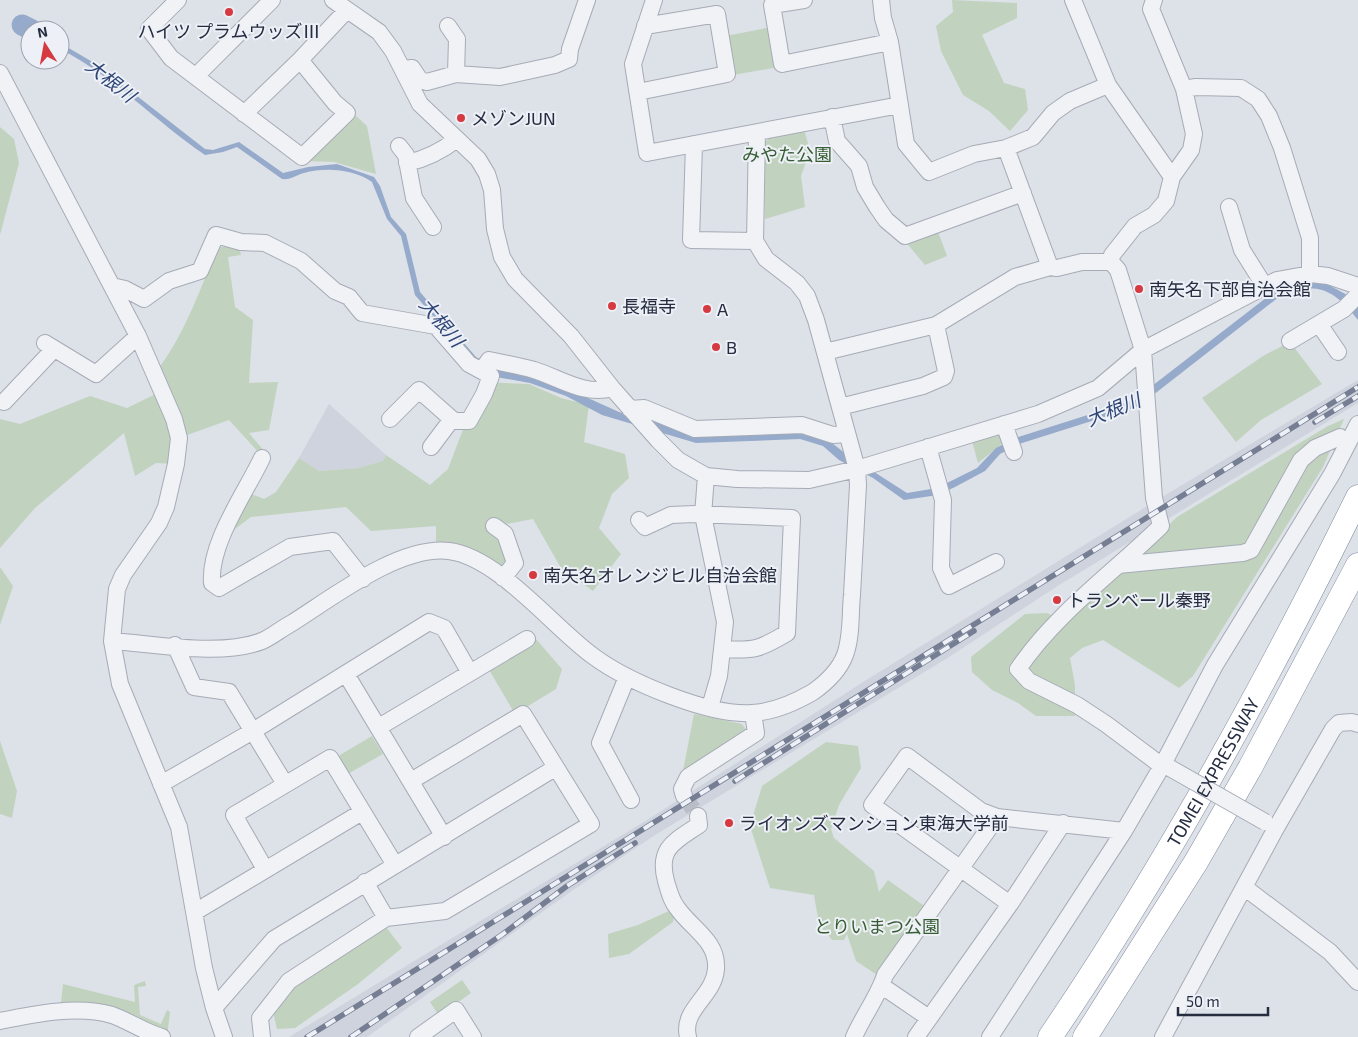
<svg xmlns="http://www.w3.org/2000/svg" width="1358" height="1037" font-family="'Exo 2','Noto Sans JP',sans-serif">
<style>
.built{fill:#cfd3dd}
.green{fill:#c1d3be}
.water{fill:#96aacb}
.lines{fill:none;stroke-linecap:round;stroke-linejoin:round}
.river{stroke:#96aacb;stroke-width:21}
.minor-tunnel{stroke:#b8bdc6;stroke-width:16;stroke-dasharray:16 8;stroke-linecap:butt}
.minor-casing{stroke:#a6abb6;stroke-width:18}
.highway-casing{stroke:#848ca0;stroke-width:25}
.minor{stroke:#f0f2f6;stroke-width:16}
.highway{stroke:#fff;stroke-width:24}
.rail-casing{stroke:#767e93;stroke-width:5.5}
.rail{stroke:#edf0f6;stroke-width:4;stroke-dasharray:11;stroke-linecap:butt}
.minor-bridge-casing{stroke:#a6abb6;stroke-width:18;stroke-linecap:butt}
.minor-bridge{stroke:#f0f2f6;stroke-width:16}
.poi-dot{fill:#d63a41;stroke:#edf0f6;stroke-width:2}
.labels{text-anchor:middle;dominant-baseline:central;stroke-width:4;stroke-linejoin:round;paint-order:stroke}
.poi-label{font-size:18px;fill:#262d40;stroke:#edf0f6;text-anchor:start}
.park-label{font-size:18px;fill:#365c32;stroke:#edf0f6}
.street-label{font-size:18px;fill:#262d40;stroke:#edf0f6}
.water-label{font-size:19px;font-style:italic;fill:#2e4676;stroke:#edf0f6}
</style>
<rect width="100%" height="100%" fill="#dde1e8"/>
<path class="built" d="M1358,380V403L1056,587L946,659L655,835L573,890L367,1037H289L647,820L868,679L1157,500Z
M329,404L386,455L384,461L358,468L319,471L299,458Z"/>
<path class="green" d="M952,0L1017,3V18L982,35L1004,83L1025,89L1028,110L1010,131L989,111L963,95L941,51L936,26L953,12Z
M771,27L779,67L733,75L726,36Z
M354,114L367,126L376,174L334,162L304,161Z
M0,127L14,139L19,163L0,235Z
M804,129L810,151L801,176L805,207L765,219V142L773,135Z
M937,229L947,256L925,265L904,240Z
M218,247H239L241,255L228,257L235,307L253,320L249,383L278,382L269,430L249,433L269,457L246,492L264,499L276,492L299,458L319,471L358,468L383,461L386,455L430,485L448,469L481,382L529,384L561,398L589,405L584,442L625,454L629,478L612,494L599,528L621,554L593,591L561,568L533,519L506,524L511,562L504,568L436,544V526L371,531L346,507L251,517L219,541L261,455L229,420L179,438L176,464L156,463L135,476L124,433L35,508L0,548V419L20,424L90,396L127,408L162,391L155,373C184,337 200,289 218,247Z
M1290,342L1322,384L1261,420L1236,442L1202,398L1263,356Z
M1344,419L1323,467L1193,676L1179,688L1103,640L1082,648L1070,658L1075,685V716H1036L1018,703L992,690L972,672L971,657L1025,614L1047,613L1067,623L1177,517L1328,426Z
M1000,433L1003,443L978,463L972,441Z
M0,567L13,586L0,625Z
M536,639L562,669L556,689L515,714L488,668Z
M694,714L742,724L748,733L682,776Z
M372,736L383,754L346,775L337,761L340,755Z
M0,741L17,791L12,818L0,814Z
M826,742L858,746L861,768L839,805L831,829L834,838L874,871L879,892L888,880L927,908L877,975L856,961L847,934L844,940H832L819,924L814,895L770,888L750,826L762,786Z
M671,910L675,914L673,922L629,954L609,958L608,934L638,925Z
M386,927L402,948L358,984L295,1028L277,1029L271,1003L289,981Z
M462,980L471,993L439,1016L430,1002Z
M145,981L146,986L138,987L140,1015L161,1024L167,1010L170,1012L167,1037L112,1011L61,1003L63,984L135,1002L134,985Z"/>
<path class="water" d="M60,43L96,64L205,149L213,150L239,142L283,173L308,167L337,164L374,177L380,186L391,217L406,234L420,292L476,357L499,370L533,377L568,389L619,412L696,432L795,429L832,443L846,454L907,493L937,488L977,468L996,448L1015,438L1138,399L1152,386L1280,287L1308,281L1327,284L1349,296L1358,308V320C1336,292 1320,281 1284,293L1139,406L1019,444L1000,454L985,471L955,487L938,495L904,500L873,478L839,460L823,446L800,439L696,443L602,415L566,396L530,383L496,377L473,362L415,295L401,236L387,219L372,182C354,169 325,167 304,173C296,175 291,180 282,179L237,147L223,152L205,155C155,121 114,76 60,49Z"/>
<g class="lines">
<path class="river" d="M22,25L32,30"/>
<path class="minor-tunnel" d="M684,796L698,816"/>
<g class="minor-casing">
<path id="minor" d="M178,0L149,29L171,58L302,157L347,113L335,103L300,60
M333,0L379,32L393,51L420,104L478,159L487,174L492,190L495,229L502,257L515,279L571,336L612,388L658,440L678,460L706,476L737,479L809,480L857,469L1038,414L1098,388L1143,350L1277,280L1310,274L1328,276L1358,286
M654,0L633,64L647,153L900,105
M804,0L772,5L782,64L890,42
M881,0L883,18L890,42L906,144L929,172L974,154L1006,148L1033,137L1053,113L1070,101L1108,85
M1073,0L1108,85L1172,177
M448,26L457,39L456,74
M404,69L412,68L420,80L427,82L456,74L500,77L555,65L569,59L570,49L587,0
M0,73L138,336L174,419L179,438L176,464L166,507L159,523L123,575L117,589L112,641L120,684L179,827L204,968L214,1008L224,1037
M196,76L272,0
M1184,89L1196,87L1241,88L1258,99L1269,116L1282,148L1310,238V274
M638,92L727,74L717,14L645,26
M244,114L300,60L347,10
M832,117L837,141L859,166L865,187L877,207L886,220L905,236L1023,193
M694,144L691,240L755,241
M399,146L406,155L414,198L433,227
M1006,148L1050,267
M407,163C426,159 443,150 457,139
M1229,207L1242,250L1264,285
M1111,262L1118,270L1143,350L1154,498L1161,526C1113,573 1056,613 1018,669L1029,681L1077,705L1106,724L1162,766L1170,768
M1111,262L1112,255L1135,226L1154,215L1166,201L1172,177L1191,150L1194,134L1184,89L1151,9L1154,0
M112,286L125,289L144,299L169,281L200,271L216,235L241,242L265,243L301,261L335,291L349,297L362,313L436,326L469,364L491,376L484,394L469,421H454L419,390L390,419
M1319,324L1338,352
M1290,341L1344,309L1358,295
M45,343L96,374L138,336
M825,352L936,325L1015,277L1050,267L1057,268L1082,262H1111
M482,370L489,360C504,363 519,366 534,370C560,378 584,396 612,388
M4,402L54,349
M840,407L923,386L944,377L946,371L936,325
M630,409L644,408L695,429L802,425L833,435L846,434
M1004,424L1014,452
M431,447L452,419
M928,447L943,500L941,568L949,586L996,562
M262,458C245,494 209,543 212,583L219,588L290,547L333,541L363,579
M706,476L703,515L725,622L719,676L710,707
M639,520L645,527L671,515L695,514L792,518L787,633C760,649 755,651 723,649
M494,526L505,534L515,563L503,578
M1118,565L1243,553L1251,550L1301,460L1315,448L1340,437
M112,641C156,644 221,657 262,641C272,637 282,628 292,623C333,597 400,545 449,551C498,557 553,627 593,656C628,682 709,716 752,713C774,712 794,703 813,692C827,682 839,671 845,655C852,636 850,614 852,595C854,558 856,521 858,485L857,469L816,320L807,296L797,283L766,259L755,241L757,133
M175,645L194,687L229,692L285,784
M346,674L444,837
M627,677L600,743L631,800
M379,727L527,639
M161,784L253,731L429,622L444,628L470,673
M684,796L682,789L688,777L756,733L753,713
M265,869L234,815L330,758L395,865
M365,882L386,918
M1244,887L1330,952L1358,982
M1010,904L872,805L907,756L981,811L997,817L1124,831
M195,912L362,812
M882,986L929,1018
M214,1008L274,939L555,768
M0,1021C34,1014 78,1005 112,1015C129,1021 144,1032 162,1037
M262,1037L260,1018L289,981L386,918L445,911L591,824L523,714L411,781
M418,1037L456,1010L473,1037
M688,1037C681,1009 714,997 716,969C718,941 692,929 678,909C671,901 669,891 666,881C657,848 675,841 699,825L698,816
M854,1037C863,1016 879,995 885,975L997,817
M916,1037L1010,904L1063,823
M990,1037L1124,831L1162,766L1215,665L1332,474L1358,424
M1163,1037L1276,828L1333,729L1339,723L1352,722L1358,724"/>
</g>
<g class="highway-casing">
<g id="highway">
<path id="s1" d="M1050,1037C1166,866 1267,682 1358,497"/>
<path d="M1085,1037L1196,862L1250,768L1358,565"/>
</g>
</g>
<use href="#minor" class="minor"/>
<use href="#highway" class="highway"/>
<g class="rail-casing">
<path id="rail" d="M1315,422L1358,396
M735,781L974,631
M307,1037L1358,387
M351,1037L503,934L567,886L635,843"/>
</g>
<use href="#rail" class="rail"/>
<g class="minor-bridge-casing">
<path id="minor-bridge" d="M1170,768L1265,822"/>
</g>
<use href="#minor-bridge" class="minor-bridge"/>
</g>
<g class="poi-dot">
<circle cx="229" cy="12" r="5"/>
<circle cx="461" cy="118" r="5"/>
<circle cx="1139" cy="289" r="5"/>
<circle cx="612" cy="306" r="5"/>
<circle cx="707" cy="309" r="5"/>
<circle cx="716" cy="347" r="5"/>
<circle cx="533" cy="575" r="5"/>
<circle cx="1057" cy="600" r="5"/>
<circle cx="729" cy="823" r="5"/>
</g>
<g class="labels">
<g class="poi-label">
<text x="229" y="31" text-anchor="middle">ハイツ プラムウッズⅢ</text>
<text x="471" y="118">メゾンJUN</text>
<text x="1149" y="289">南矢名下部自治会館</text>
<text x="622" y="306">長福寺</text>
<text x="717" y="309">A</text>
<text x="726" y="347">B</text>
<text x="543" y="575">南矢名オレンジヒル自治会館</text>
<text x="1067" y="600">トランベール秦野</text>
<text x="739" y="823">ライオンズマンション東海大学前</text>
</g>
<g class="park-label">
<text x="787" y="154">みやた公園</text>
<text x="877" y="926">とりいまつ公園</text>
</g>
<g class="street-label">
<text stroke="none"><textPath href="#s1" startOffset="311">TOMEI EXPRESSWAY</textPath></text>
</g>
<g class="water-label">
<text transform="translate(111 80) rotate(38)">大根川</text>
<text transform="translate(442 322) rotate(50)">大根川</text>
<text transform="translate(1113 409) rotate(-22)">大根川</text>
</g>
</g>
<g transform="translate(45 45) rotate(349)"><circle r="24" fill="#edf0f6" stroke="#9da2ad"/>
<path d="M0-4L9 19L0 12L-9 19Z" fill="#d63a41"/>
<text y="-8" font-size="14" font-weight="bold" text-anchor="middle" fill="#262d40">N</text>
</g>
<path d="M1178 1007v8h90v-8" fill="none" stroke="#262d40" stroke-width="2.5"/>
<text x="1186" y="1007" font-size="15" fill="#262d40" stroke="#edf0f6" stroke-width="4" paint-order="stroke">50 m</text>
</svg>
